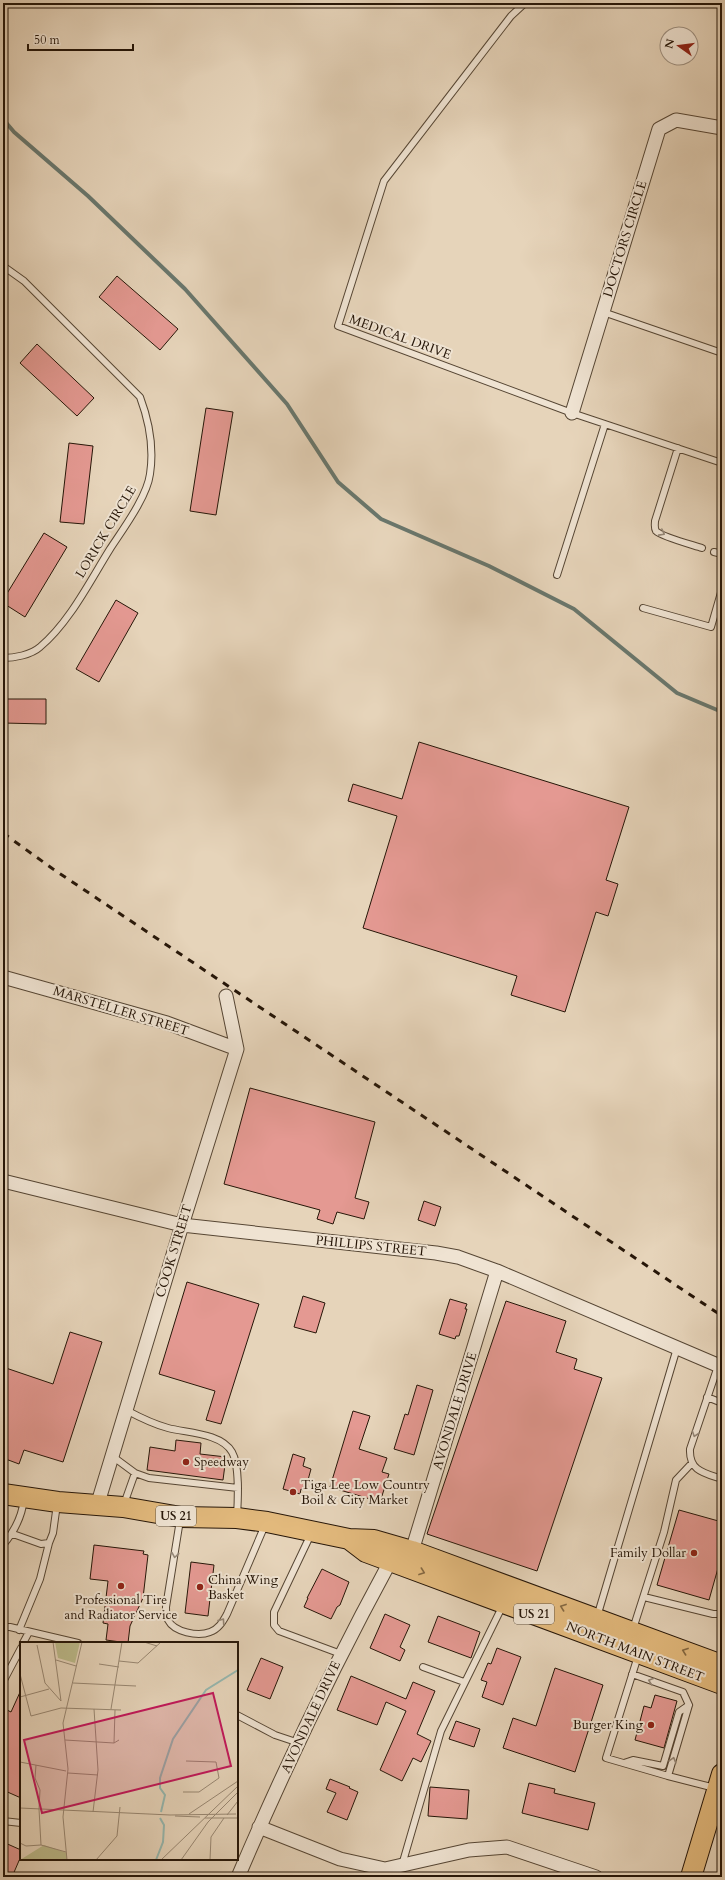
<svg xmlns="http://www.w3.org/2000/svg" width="725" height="1880" font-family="Cardo,serif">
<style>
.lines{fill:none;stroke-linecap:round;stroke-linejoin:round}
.stream{stroke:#69776d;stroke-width:4}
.building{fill:#e49992;stroke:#261608}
.service-casing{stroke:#564634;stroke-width:8}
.minor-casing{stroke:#564634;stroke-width:15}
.primary-casing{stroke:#261608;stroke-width:22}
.service{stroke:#efe3d2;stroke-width:6}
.minor{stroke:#efe3d2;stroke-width:13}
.primary{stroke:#e3ba7d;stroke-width:20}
.rail{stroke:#261608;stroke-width:3;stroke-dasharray:7 7;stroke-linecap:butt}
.oneway{stroke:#958777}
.oneway2{stroke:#846842}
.poi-dot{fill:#8f2418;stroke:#efe3d2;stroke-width:1.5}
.labels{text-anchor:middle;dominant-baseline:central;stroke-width:4;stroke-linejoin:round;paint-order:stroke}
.shield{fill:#efe3d2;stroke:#625445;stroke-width:1}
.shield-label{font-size:12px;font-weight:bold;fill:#261608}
.street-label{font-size:13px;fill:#261608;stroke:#efe3d2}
.poi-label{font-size:13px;fill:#261608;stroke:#efe3d2;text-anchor:start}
.inset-river{fill:none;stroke:#96b8b0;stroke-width:2}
.inset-road{fill:none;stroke:#998873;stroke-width:1}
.view{fill:#c2185b;fill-opacity:0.15;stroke:#c2185b;stroke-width:2}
.inset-edge{fill:none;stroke:#261608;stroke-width:2}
</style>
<rect width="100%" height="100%" fill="#e6d4ba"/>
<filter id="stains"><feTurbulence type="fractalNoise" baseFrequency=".005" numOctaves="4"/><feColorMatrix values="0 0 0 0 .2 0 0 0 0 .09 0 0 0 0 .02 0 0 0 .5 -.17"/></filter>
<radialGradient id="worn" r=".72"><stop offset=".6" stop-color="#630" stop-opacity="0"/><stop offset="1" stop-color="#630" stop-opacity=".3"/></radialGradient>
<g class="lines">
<path class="stream" d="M3,119L14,132L88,196L185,289L287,404L338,482L381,519L489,566L574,609L677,693L722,712"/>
</g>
<path class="building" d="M117,276L178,329L160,350L99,297Z
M37,344L94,398L77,416L20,363Z
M206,408L233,412L216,515L190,511Z
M69,443L93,446L84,524L60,522Z
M44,533L67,547L25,617L3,603V600Z
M116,600L138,613L99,682L76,669Z
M3,699H46V724L3,723Z
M419,742L629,807L606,880L618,884L608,916L596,912L565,1012L511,995L517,976L363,928L397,816L348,801L353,784L402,799Z
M250,1088L375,1122L355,1198L369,1202L364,1219L337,1212L333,1224L317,1219L320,1210L224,1184Z
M424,1201L441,1207L435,1226L418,1220Z
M187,1282L259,1304L221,1424L206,1420L215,1391L159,1374Z
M303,1296L325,1303L316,1333L294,1327Z
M450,1299L467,1304L465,1309H467L459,1336H456L455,1339L439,1334Z
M506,1301L566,1321L556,1352L577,1359L574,1369L602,1378L537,1571L427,1534Z
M70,1332L102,1342L63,1462L24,1450L19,1464L3,1458V1367L53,1384Z
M417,1385L433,1390L414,1455L394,1449L405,1414L408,1415Z
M353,1411L370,1416L359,1449L387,1458L382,1472L389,1474L380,1502L330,1487Z
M176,1440L201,1443L200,1454L226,1457L223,1480L147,1470L150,1447L175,1451Z
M293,1454L305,1458L303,1466L311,1469L308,1480L306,1479L303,1490L301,1489L300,1494L283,1489Z
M679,1510L722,1522V1554L709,1600L657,1585Z
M94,1545L144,1551L143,1554L148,1555L143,1598L130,1626L128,1643L106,1640L108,1624L103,1623L108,1581L90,1579Z
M191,1562L214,1565L208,1616L185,1613Z
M322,1569L349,1582L340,1605L337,1607L331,1619L304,1607L308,1598H307Z
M385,1614L410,1625L400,1647L405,1650L400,1661L370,1648Z
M438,1616L480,1632L471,1658L428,1642Z
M497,1648L521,1657L503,1705L482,1697L487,1682L481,1680L488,1663L491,1664Z
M261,1658L283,1667L270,1699L247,1690Z
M555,1668L603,1685L575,1772L503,1748L513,1718L536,1726Z
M351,1676L406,1699L413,1682L435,1691L417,1734L431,1741L421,1762L413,1758L402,1781L380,1770L406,1711L386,1702L377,1725L337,1710Z
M21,1690V1798L3,1790V1708L11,1712Z
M655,1695L677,1701L664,1748L635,1740L644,1706L651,1708Z
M456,1721L480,1729L474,1747L449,1739Z
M330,1779L350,1787L349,1788L358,1792L347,1820L327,1812L336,1793L326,1789Z
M529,1783L555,1789L554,1793L595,1803L588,1830L522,1813Z
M430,1787L469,1790L467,1819L428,1816Z
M3,1842L21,1850V1856L12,1877H3Z"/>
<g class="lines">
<g class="service-casing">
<path id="service" d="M525,3L511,16L384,181L338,326L572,413L722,463
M3,266L24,281L140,397C149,421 154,448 150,474C147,497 123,529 110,549C90,581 69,623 40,647C31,655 14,658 3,658
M603,312L722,353
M678,448L655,521C655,524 654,528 656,531C662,537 693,545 702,548
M714,552L722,554
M557,575L605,424
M643,608L711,627L722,589
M718,1366L690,1449C689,1471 704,1473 722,1479
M707,1397L722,1403
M126,1410C139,1417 153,1424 168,1428C187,1433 221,1433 232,1452C240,1466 238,1499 237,1516
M112,1456L135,1473L149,1478L238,1488
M124,1504L135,1473
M180,1520L166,1607C166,1611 166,1616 168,1620C174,1632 198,1637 210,1632C219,1629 223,1621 227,1614L265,1525
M13,1534L41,1544L49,1543L53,1533L57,1504
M311,1534L274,1612V1625L279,1631L341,1654
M3,1545C14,1532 22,1516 24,1499
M644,1597L713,1614H722
M597,1617L677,1348
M3,1627H10L78,1643
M633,1629L664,1532L676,1480L692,1463
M19,1630L40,1579L49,1543
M23,1643L29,1632
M423,1667L464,1682
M632,1674L683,1692L689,1705L668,1776L606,1758L638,1656
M3,1682L21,1648
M237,1715L275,1735L299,1743
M624,1763L633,1760L663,1766L679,1712L689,1705
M668,1776L715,1788
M3,1821L21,1823
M402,1865L441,1731L503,1605"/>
</g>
<g class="minor-casing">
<path id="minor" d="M572,413L659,129L676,120L722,128
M3,977L167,1023L237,1049
M3,1181L182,1225L436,1253L458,1257L497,1271L722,1367
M97,1506L182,1225L237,1049L226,996
M412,1551L497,1271
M259,1827L340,1859L385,1869L469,1850L507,1847L596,1877
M238,1877C284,1769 335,1663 391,1560"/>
</g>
<g class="primary-casing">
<path id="primary" d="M3,1494L58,1502L123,1507L181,1517L237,1518L267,1522L349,1539L374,1540L412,1551L722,1665
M349,1539L366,1552L722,1684
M691,1877L722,1774"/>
</g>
<use href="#service" class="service"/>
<use href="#minor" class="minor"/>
<use href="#primary" class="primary"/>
<path class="rail" d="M3,833L53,869L722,1316"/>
</g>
<defs><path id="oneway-chevron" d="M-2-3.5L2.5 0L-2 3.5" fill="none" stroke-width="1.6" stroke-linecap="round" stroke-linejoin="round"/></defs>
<g class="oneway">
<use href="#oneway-chevron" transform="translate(662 533) rotate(28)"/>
<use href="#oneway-chevron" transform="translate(695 1434) rotate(109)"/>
<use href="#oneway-chevron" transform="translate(175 1555) rotate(99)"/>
<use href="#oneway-chevron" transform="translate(222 1621) rotate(-55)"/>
<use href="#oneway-chevron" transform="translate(651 1681) rotate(-161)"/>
<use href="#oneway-chevron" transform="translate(673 1760) rotate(-74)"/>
</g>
<g class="oneway2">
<use href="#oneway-chevron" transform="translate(422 1572) rotate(20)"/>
<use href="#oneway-chevron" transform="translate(563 1607) rotate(-160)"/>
<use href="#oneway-chevron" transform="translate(685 1651) rotate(-160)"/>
</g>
<g class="poi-dot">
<circle cx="186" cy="1462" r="4"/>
<circle cx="293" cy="1492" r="4"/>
<circle cx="694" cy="1553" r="4"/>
<circle cx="121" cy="1586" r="4"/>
<circle cx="200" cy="1587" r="4"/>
<circle cx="651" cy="1725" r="4"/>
</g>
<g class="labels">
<g class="shield">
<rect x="156" y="1506" width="40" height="20" rx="3"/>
<rect x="514" y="1604" width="40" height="20" rx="3"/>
</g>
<g class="shield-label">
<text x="176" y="1516">US 21</text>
<text x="534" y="1614">US 21</text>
</g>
<g class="street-label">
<text transform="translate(625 239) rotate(-73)">DOCTORS CIRCLE</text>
<text transform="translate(400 337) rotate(20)">MEDICAL DRIVE</text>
<text transform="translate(106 532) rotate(-59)">LORICK CIRCLE</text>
<text transform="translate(121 1011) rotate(17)">MARSTELLER STREET</text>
<text transform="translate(371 1246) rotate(6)">PHILLIPS STREET</text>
<text transform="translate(174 1251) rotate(-73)">COOK STREET</text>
<text transform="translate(455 1411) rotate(-73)">AVONDALE DRIVE</text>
<text transform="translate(635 1652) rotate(21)">NORTH MAIN STREET</text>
<text transform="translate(311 1717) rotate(-65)">AVONDALE DRIVE</text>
</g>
<g class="poi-label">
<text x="194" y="1462">Speedway</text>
<text x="301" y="1485">Tiga Lee Low Country<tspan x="301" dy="15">Boil &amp; City Market</tspan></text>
<text x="686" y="1553" text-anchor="end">Family Dollar</text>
<text x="208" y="1580">China Wing<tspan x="208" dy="15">Basket</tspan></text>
<text x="121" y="1600" text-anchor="middle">Professional Tire<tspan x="121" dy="15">and Radiator Service</tspan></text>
<text x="643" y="1725" text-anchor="end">Burger King</text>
</g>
</g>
<g transform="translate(20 1642)">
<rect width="218" height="218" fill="#e6d4ba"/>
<path d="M35,0H60L55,21L38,16ZM24,203L47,211V218H0Z" fill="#bcbb8b"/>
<path class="inset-river" d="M141,170L145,153L140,146V136L153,97L186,48L218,28M136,218L143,200L144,183L140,176"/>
<path class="inset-road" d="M124,0L137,4M17,3L25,41L41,59L33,0M36,18L56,24M99,19L118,21L141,0M79,22L99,25M0,32L11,74L41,66L101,68M53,41L116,44M0,55L29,47M91,67L102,0M45,98L94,101L99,98M94,101L95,68M0,120L46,129M16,123L15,136L20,148L19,167L21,203M48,131L78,133M163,150H179L199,136L196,120L166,119M0,166L150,173L216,172M73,170L78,128L74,67M169,172L218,139M207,173L218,159M155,174L180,175M185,176H218M0,201L6,204L21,203L46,210M47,218L43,175L48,127L43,81L62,0M76,218L97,194L100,165M141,218L218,144M161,218L188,180L218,150M190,218L191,195L204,176"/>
<path class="view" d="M193,51L211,124L22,171L4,98Z"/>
<rect width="218" height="218" class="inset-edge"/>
</g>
<rect width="725" height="1880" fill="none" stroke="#e6d4ba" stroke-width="16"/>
<rect x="4" y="4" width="717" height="1872" fill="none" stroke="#261608" stroke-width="2"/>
<rect x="8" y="8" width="709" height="1864" fill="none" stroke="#261608"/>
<g transform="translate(679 46) rotate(284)"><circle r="19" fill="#efe3d2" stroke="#9f9181"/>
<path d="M0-3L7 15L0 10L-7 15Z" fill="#8f2418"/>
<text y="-6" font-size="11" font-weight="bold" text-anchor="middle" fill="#261608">N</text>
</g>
<path d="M28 44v6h105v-6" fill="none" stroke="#261608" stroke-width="2"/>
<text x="34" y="44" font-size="12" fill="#261608" stroke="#efe3d2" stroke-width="3" paint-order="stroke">50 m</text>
<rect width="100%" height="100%" filter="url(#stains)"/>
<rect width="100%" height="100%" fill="url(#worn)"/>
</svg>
